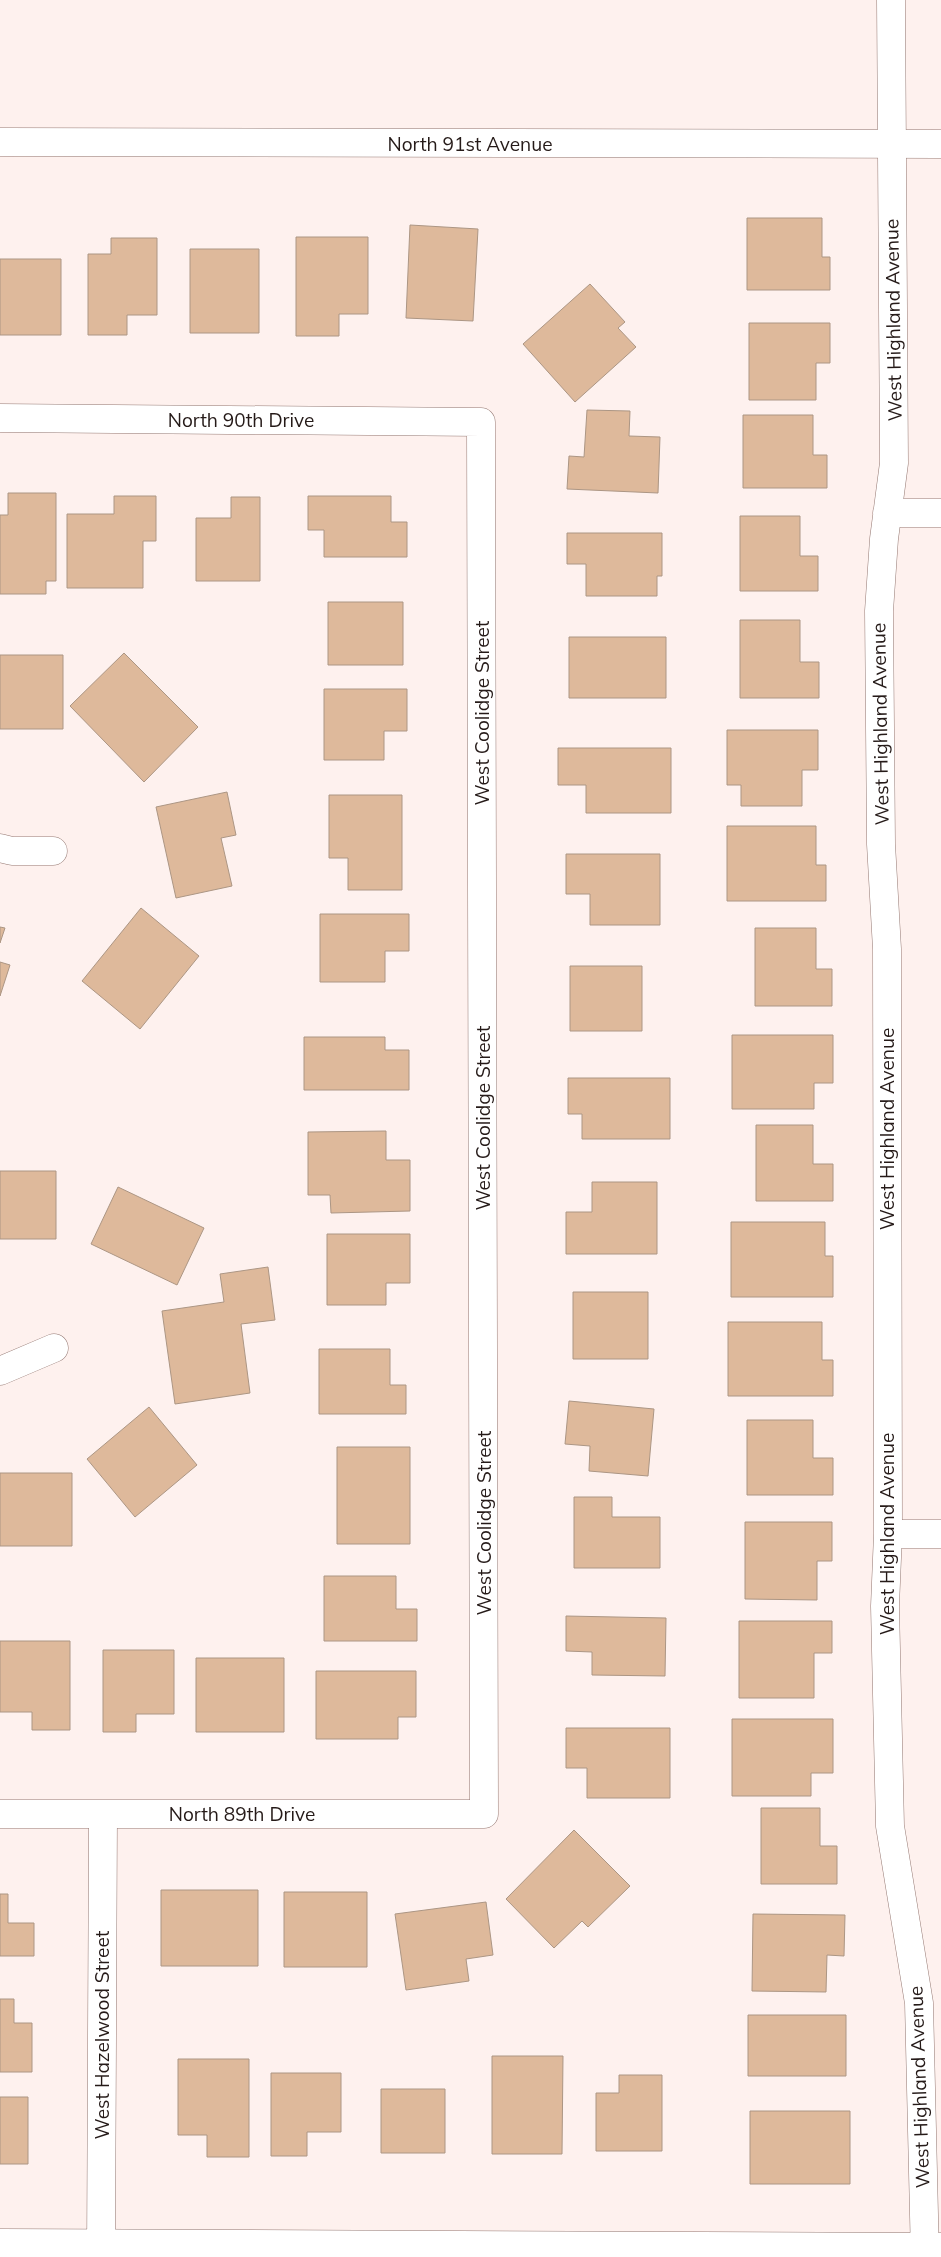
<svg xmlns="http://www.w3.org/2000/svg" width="941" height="2257" font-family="Mulish,sans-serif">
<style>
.building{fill:#deb99b;stroke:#ac9684}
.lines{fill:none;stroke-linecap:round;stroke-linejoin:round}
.minor-casing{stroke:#947872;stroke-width:29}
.major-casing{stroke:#947872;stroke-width:29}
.minor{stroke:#fff;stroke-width:28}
.major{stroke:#fff;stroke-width:28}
.labels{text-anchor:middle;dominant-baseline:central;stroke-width:4;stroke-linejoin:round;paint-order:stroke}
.street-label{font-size:19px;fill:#251a18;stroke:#fff}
</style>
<rect width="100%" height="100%" fill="#fef1ee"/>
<path class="building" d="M747,218H822V257H830V290H747Z
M410,225L478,229L473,321L406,318Z
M296,237H368V314H339V336H296Z
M111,238H157V315H127V335H88V254H111Z
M190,249H259V333H190Z
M0,259H61V335H0Z
M590,284L625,322L618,328L636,347L575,402L523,344Z
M749,323H830V363H816V400H749Z
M587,410L630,411L629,436L660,437L658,493L567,489L569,456L584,457Z
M743,415H813V455H827V488H743Z
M8,493H56V581H46V594H0V515H8Z
M114,496H156V541H143V588H67V514H114Z
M308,496H391V522H407V557H324V530H308Z
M231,497H260V581H196V518H231Z
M740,516H800V556H818V591H740Z
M567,533H662V576H657V596H586V564H567Z
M328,602H403V665H328Z
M740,620H800V662H819V698H740Z
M569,637H666V698H569Z
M124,653L198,727L144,782L70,706Z
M0,655H63V729H0Z
M324,689H407V731H384V760H324Z
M727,730H818V770H802V806H741V785H727Z
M558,748H671V813H586V785H558Z
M227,792L236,835L221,838L232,886L176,898L156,807Z
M329,795H402V890H348V858H329Z
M727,826H816V865H826V901H727Z
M566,854H660V925H590V894H566Z
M141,908L199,956L140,1029L82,981Z
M320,914H409V951H385V982H320Z
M0,927L5,928L0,943Z
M755,928H816V969H832V1006H755Z
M0,962L10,965L0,996Z
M570,966H642V1031H570Z
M732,1035H833V1083H814V1109H732Z
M304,1037H385V1050H409V1090H304Z
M568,1078H670V1139H582V1114H568Z
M756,1125H813V1164H833V1201H756Z
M386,1131V1160H410V1211L331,1213L330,1195H308V1132Z
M0,1171H56V1239H0Z
M592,1182H657V1254H566V1212H592Z
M118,1187L204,1228L177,1285L91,1244Z
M731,1222H825V1256H833V1297H731Z
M327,1234H410V1283H386V1305H327Z
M268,1267L275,1320L241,1324L250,1393L175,1404L162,1311L224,1302L220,1274Z
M573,1292H648V1359H573Z
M728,1322H822V1360H833V1396H728Z
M319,1349H390V1385H406V1414H319Z
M569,1401L654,1409L648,1476L589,1471L590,1446L565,1444Z
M149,1407L197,1465L135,1517L87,1459Z
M747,1420H813V1458H833V1495H747Z
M337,1447H410V1544H337Z
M0,1473H72V1546H0Z
M574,1497H612V1517H660V1568H574Z
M745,1522H832V1561H817V1600L745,1599Z
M324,1576H396V1609H417V1641H324Z
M566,1616L666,1618L665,1676L592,1675V1652L566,1651Z
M739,1621H832V1653H814V1698H739Z
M0,1641H70V1730H32V1712H0Z
M103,1650H174V1714H136V1732H103Z
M196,1658H284V1732H196Z
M316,1671H416V1717H398V1739H316Z
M732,1719H833V1773H811V1796H732Z
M566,1728H670V1798H587V1768H566Z
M761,1808H820V1846H837V1884H761Z
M574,1830L630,1886L588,1927L582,1921L554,1948L506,1899Z
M161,1890H258V1966H161Z
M284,1892H367V1967H284Z
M0,1894H8V1923H34V1956H0Z
M486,1902L493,1955L466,1959L469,1981L406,1990L395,1914Z
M753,1914L845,1915L844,1956L827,1955L826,1992L752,1991Z
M0,1999H14V2023H32V2072H0Z
M748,2015H846V2076H748Z
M492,2056H563L562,2154H492Z
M178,2059H249V2157H207V2135H178Z
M271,2073H341V2132H307V2156H271Z
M619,2075H662V2151H596V2093H619Z
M381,2089H445V2153H381Z
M0,2097H28V2164H0Z
M750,2111H850V2184H750Z"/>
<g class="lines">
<g class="minor-casing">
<path id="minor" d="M891,0L894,463L884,539L879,611L881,844L887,949L888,1534L885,1606L890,1826L919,2003L925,2257
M0,418L481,422L484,1814H0
M887,513H941
M0,848L12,851H53
M0,1371L54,1348
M888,1534H941
M0,2243L941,2247
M101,2257L103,1814"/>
</g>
<g class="major-casing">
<path id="major" d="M0,142L941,144"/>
</g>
<use href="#minor" class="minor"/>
<use href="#major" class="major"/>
</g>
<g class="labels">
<g class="street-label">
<text x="470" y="144">North 91st Avenue</text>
<text transform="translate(893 320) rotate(-91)">West Highland Avenue</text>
<text x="241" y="420">North 90th Drive</text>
<text transform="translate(482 713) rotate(-90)">West Coolidge Street</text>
<text transform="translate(880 724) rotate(-91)">West Highland Avenue</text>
<text transform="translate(483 1118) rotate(-90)">West Coolidge Street</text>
<text transform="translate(887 1129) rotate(-90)">West Highland Avenue</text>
<text transform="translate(484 1523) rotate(-90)">West Coolidge Street</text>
<text transform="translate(887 1534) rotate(-90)">West Highland Avenue</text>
<text x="242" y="1814">North 89th Drive</text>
<text transform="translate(102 2035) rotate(-90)">West Hazelwood Street</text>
<text transform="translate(919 2087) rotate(-92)">West Highland Avenue</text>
</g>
</g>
</svg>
